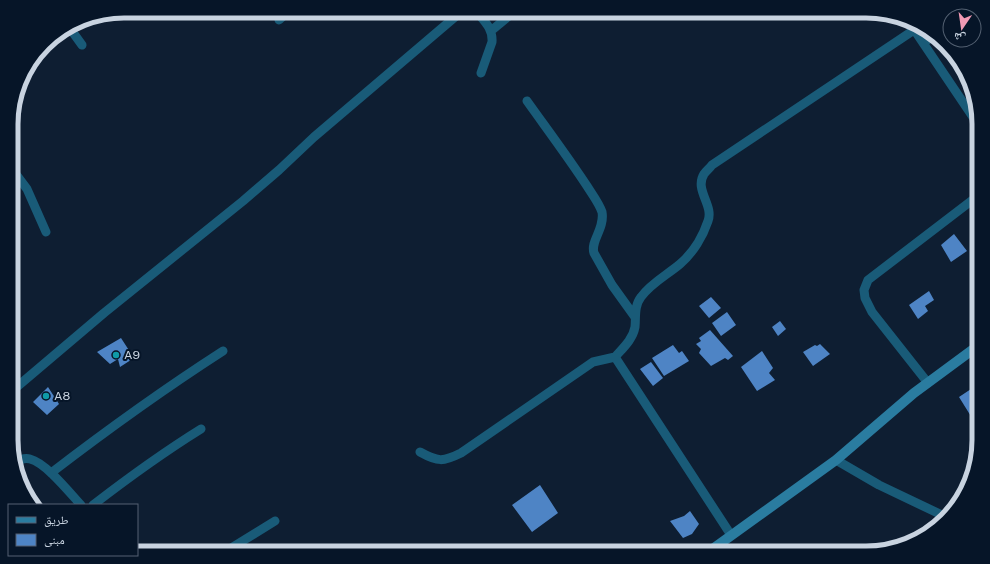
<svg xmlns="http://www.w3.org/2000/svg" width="990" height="564" font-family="'Public Sans','Noto Naskh Arabic',sans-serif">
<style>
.building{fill:#4e84c5}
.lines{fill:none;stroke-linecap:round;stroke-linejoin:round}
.street{stroke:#195b78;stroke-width:9}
.secondary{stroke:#2a7ca0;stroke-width:10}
.culture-dot{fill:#0f9aa8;stroke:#061528;stroke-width:1.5}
.labels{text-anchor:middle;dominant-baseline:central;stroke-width:4;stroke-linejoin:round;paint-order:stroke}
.poi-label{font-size:12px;fill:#c8d3e0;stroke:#061528;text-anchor:start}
.rim{fill:none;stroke:#c8d3e0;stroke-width:5}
</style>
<rect width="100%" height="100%" fill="#0e1e32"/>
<path class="building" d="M954,234L967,251L951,262L941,245Z
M929,291L934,300L925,306L928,311L918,319L909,305Z
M711,297L721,308L709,318L699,306Z
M727,312L736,325L721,336L712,323Z
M780,321L786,329L778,336L772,327Z
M710,330L733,356L728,360L725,358L711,366L699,353L701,349L696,344L701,341L699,338Z
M121,338L134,358L120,367L118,359L110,364L97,352Z
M820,344L830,354L813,366L803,352L815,345L817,346Z
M673,345L679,353L682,351L689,361L664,376L652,358Z
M762,351L773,368L769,373L775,380L757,391L741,367Z
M651,362L663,378L653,386L640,369Z
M977,385L979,388V401L975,404L979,410V442L971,430L977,426L959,397Z
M48,387L59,404L47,415L33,402Z
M540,485L558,513L532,532L512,505Z
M690,511L699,524L692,534L683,538L670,521L684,516Z"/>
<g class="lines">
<path class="street" d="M476,11C484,21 493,28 492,42L481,73
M279,20L289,11
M909,22L979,126
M69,27L82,45
M492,30L515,11
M923,43L933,36
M527,101C547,129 568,157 587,186C592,194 599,203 602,212C605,229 590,241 594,253L612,285L635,317
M12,169L27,189L46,232
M615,357C623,348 633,339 635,327C636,317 634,306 641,297C651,283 667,275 680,264C693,253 703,236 708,221C714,205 694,190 704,174C706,171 710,168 712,165L914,30
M928,383L872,312L865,298L864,290L868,280L979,195
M12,391L104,313L243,201L279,170L314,137L462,11
M420,452C438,462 443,462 461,453L593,362L615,357L731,535
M836,460L879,485L944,516
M15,463C19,460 24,457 30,459C46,463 69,492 81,505
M51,473C107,430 164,389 223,351
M93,505C128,478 164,452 201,429
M223,553L275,521"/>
<path class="secondary" d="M707,553L836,460L914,393L979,345"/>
</g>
<g class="culture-dot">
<circle cx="116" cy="355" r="4"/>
<circle cx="46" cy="396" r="4"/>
</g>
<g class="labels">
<g class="poi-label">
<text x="124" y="355">A9</text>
<text x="54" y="396">A8</text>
</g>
</g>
<path d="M0 0H990V564H0ZM124 18H866A106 106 0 0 1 972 124V440A106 106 0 0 1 866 546H124A106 106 0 0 1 18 440V124A106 106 0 0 1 124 18Z" fill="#061528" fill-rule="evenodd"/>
<path class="rim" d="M124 18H866A106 106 0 0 1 972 124V440A106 106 0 0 1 866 546H124A106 106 0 0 1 18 440V124A106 106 0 0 1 124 18Z"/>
<rect x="8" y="504" width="130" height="52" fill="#061528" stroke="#546172"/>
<rect x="16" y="517" width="20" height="6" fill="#2a7ca0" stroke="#546172"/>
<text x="44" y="524" font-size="12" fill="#c8d3e0">طريق</text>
<rect x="16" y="534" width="20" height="12" fill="#4e84c5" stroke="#546172"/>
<text x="44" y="544" font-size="12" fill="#c8d3e0">مبنى</text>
<g transform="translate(962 28) rotate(193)"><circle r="19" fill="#061528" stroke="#546172"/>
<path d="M0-3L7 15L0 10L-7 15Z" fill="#f19ab4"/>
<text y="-6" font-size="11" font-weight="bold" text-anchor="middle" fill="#c8d3e0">ش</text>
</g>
</svg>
